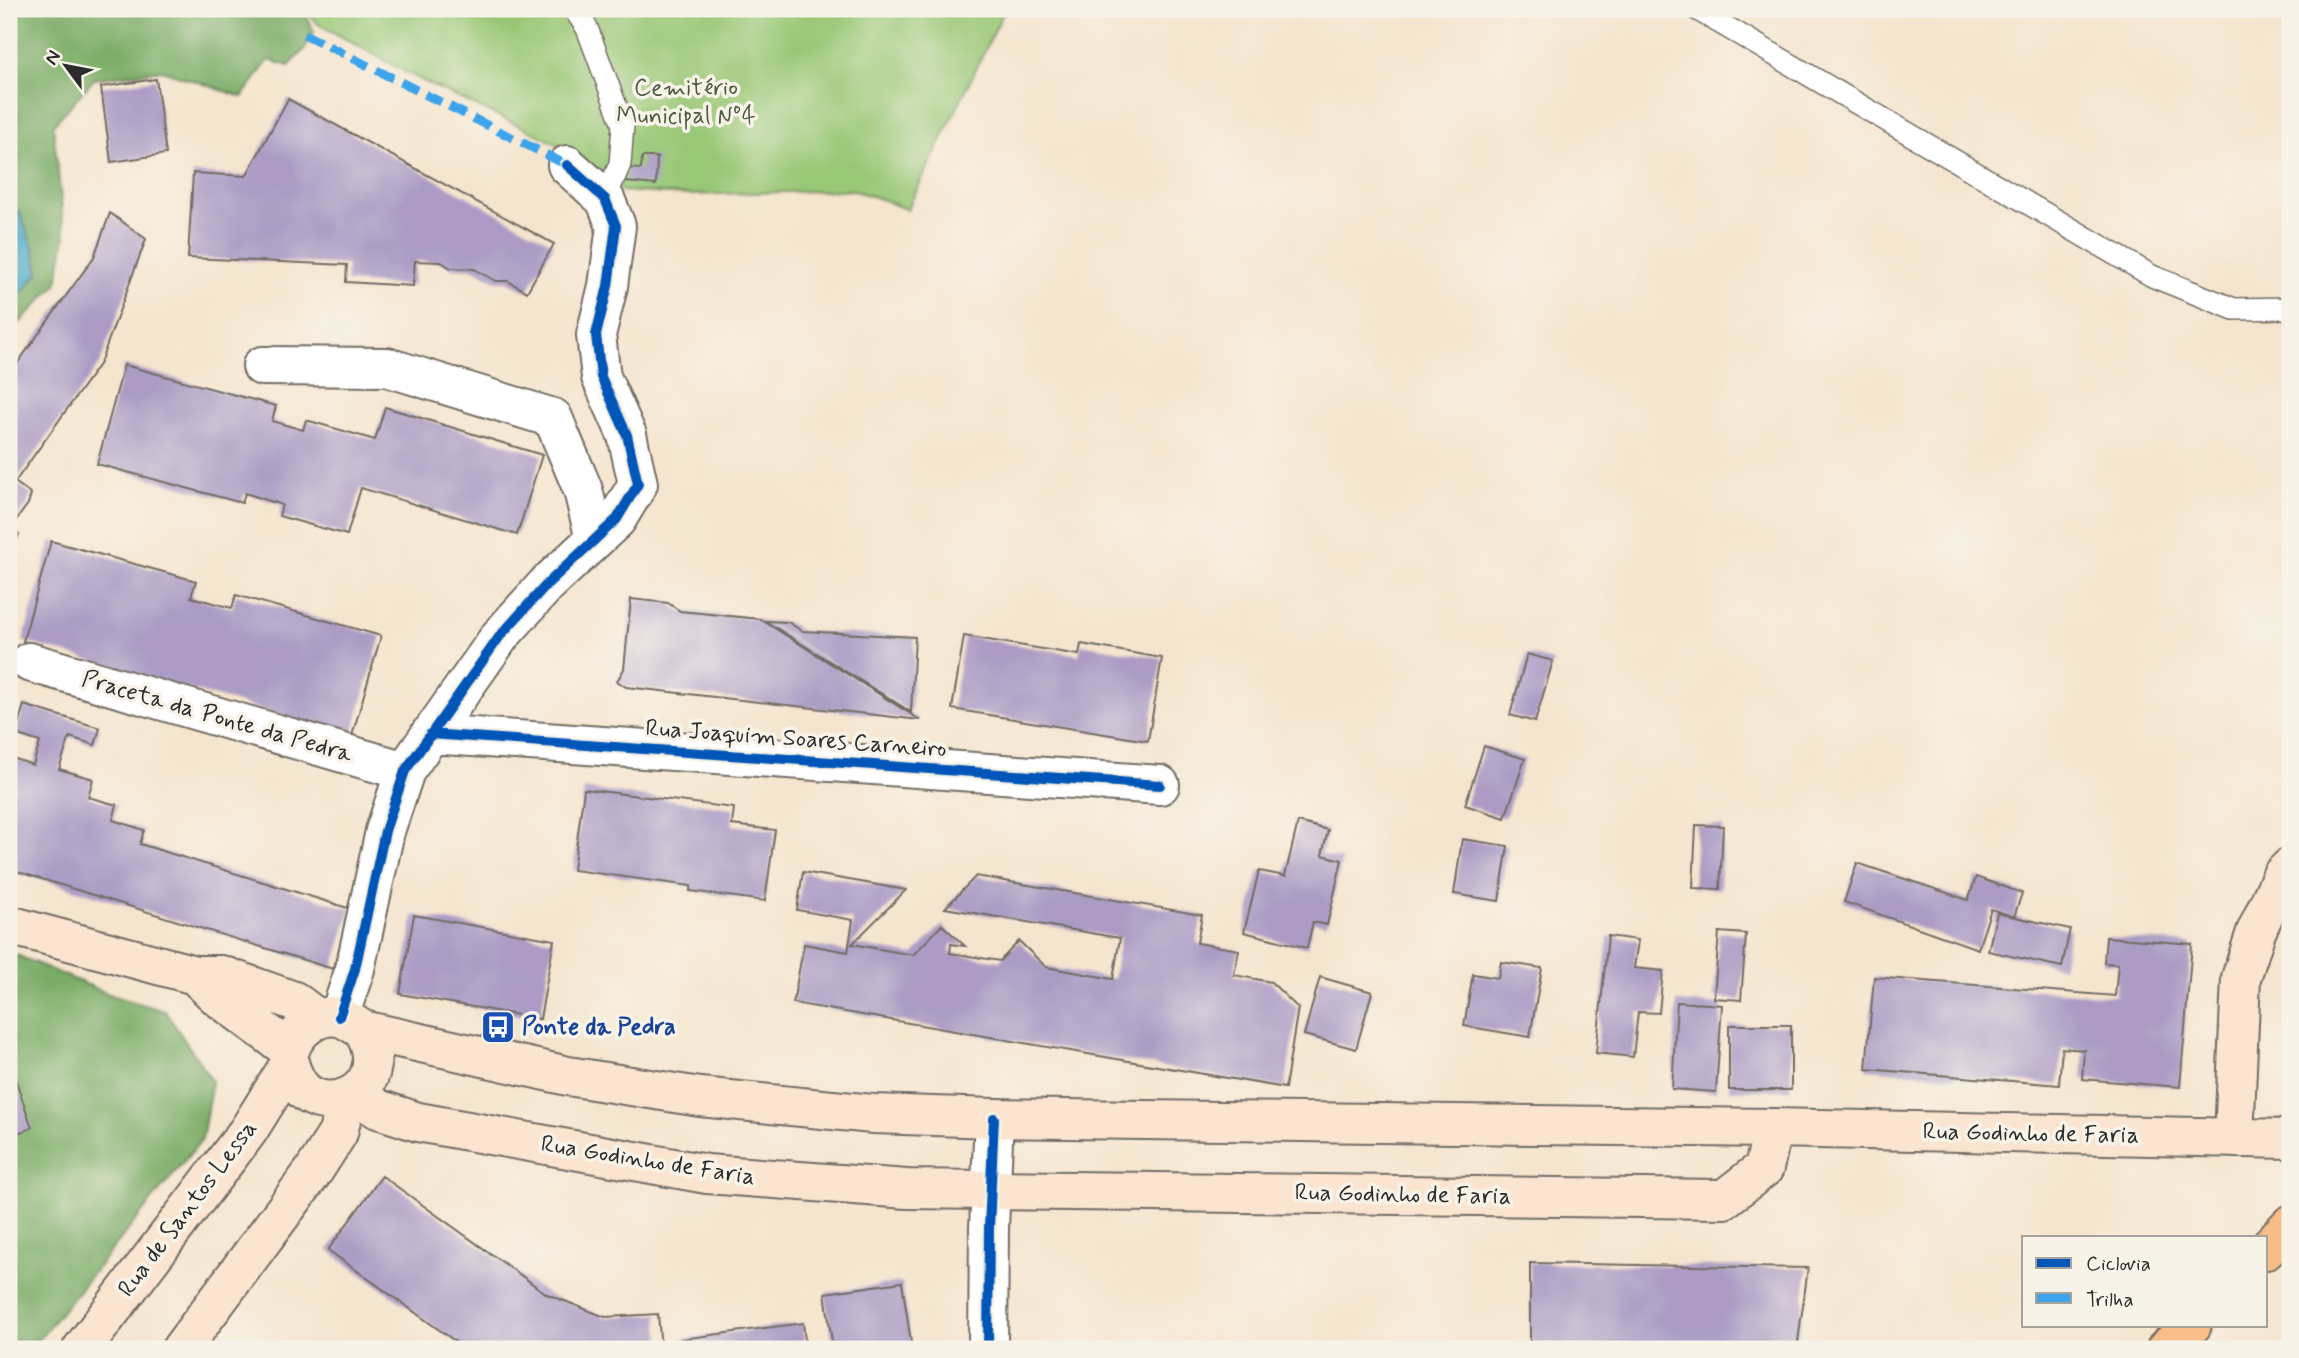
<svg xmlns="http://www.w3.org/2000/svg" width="2299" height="1358" font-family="Mynerve,sans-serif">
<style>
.green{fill:#98c775;stroke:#627950;stroke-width:2}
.forest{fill:#7aac66;stroke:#526c48;stroke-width:2}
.water{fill:#46a9c5;stroke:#386a78;stroke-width:2}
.building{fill:#ac9cc5}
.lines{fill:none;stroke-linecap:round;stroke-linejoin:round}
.service-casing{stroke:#726c64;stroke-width:24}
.minor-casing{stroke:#726c64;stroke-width:42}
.tertiary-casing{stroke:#726c64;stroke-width:42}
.secondary-casing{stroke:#726c64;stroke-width:42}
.motorway-casing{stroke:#726c64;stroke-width:42}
.service{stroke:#fff;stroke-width:21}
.minor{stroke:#fff;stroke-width:38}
.tertiary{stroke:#fff;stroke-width:38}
.secondary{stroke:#fce5d0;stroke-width:38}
.motorway{stroke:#f8bd89;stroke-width:38}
.quiet{stroke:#3ea3eb;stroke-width:9;stroke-dasharray:18 9;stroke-linecap:butt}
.cycleway-casing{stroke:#f7f3e8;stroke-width:15}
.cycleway{stroke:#0057b8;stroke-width:10}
.labels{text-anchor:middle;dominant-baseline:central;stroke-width:7;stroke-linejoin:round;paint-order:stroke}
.park-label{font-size:24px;fill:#4c5a41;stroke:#f7f3e8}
.street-label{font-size:24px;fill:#2b2b2b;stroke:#f7f3e8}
.transit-label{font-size:24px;font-weight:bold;fill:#164399;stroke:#f7f3e8;text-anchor:start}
</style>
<rect width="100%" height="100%" fill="#f7f3e8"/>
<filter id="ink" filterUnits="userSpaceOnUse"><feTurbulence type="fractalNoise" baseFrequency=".0143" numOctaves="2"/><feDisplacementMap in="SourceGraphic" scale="14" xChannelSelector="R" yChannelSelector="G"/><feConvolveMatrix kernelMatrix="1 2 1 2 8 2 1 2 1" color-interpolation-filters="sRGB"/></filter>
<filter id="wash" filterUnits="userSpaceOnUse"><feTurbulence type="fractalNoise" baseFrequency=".00686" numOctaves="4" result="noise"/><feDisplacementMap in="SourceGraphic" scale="28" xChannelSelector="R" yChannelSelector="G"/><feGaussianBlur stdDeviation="1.57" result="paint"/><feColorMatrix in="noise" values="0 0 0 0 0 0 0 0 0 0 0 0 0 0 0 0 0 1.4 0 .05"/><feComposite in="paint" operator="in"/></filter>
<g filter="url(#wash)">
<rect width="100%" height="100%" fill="#f5e5ce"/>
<path class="green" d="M305,9H1005L907,210L884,200L852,190L686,195L622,191C569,140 495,117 431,85C393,66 356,44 318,24Z"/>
<path class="forest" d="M9,9H299L309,20L314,33L304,50L289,66L269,60L242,97L162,70L94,79L53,125L65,238L57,284L9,334Z
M9,952L114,996L165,1011L212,1081L202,1139L31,1349H9Z"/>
<path class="water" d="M19,211L33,247L39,272L9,309V218Z"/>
<g id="blocks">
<path class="building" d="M156,79L166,154L111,162L101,87Z
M288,99L554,244L527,292L508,281H496L474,269L451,268L441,262L415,261L413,286L346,282L347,265L188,258L193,173L246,176Z
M642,157H657L656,185L626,182L627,168L641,169Z
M110,213L146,239L100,363L15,482L31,494L28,504L11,527L19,534L9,561V375L94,257Z
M124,365L276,406L272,421L303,430L306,420L375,440L385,407L542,455L517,535L361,488L347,535L279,516L282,505L245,493L242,503L97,464Z
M51,541L196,581L191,597L232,608L236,595L381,636L352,736L23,641Z
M631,599L668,603L680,611L760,619L920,720L626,687L617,681L624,669Z
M765,621L788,622L802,631L915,637L911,712Z
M964,636L1079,655L1081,644L1162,658L1148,741L952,709Z
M1527,654L1553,661L1535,722L1510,715Z
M24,705L100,728L95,745L70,737L59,769L93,779L88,797L117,805L113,820L144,830L140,844L351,909L333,969L9,869V757L33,765L40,742L15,734Z
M1484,746L1525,759L1505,818L1465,805Z
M584,789L734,808L732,825L775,830L765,901L690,891L691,886L573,870Z
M1298,822L1328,830L1322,855L1342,860L1327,925L1313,922L1307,948L1244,932L1259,871L1285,876Z
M1696,825L1723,826L1720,889L1693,888Z
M1462,839L1508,846L1499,901L1454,894Z
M1857,863L1968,900L1976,877L2022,893L2014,917L1991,909L1978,949L1844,902Z
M803,872L906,890L852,944L913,955L942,925L965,946L951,944L950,953L1000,961L1019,941L1046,967L1113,979L1120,938L945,908L976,876L1202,915L1197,943L1239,950L1234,975L1271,982L1298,1008L1285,1088L793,1003L804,944L848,952L853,920L797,910Z
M1997,913L2070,929L2062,967L1988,951Z
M414,915L554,940L540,1019L400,994Z
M1719,932L1746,934L1741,1000L1714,998Z
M1608,936L1638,940L1634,968L1663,971L1659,1013L1638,1012L1633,1057L1596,1053Z
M2106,937L2192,944L2180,1087L2082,1079L2084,1050L2062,1048L2059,1085L1866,1069L1874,977L2115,996L2118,964L2104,963Z
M1501,962L1542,968L1530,1037L1464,1026L1473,974L1498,978Z
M1320,977L1372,992L1356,1049L1304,1035Z
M1677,1002L1722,1005L1716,1092L1672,1089Z
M1729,1025H1791V1090H1729Z
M14,1075L32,1128L9,1136V1076Z
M382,1176L547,1294L605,1317L658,1314L661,1349H466L328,1250Z
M1530,1263L1808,1268L1797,1349H1530Z
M902,1282L912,1349H833L825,1293Z
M803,1323L806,1349H683L681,1339Z"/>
</g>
</g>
<g filter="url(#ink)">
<use href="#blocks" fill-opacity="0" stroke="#726c64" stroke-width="2"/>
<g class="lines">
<g class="service-casing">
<path id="service" d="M574,9L587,28L623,125L620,164L605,199
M1696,9L2152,276L2234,309L2290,308"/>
</g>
<g class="minor-casing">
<path id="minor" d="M262,366L387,367L553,418L583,490L595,539
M29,662L405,771
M430,734L1160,785
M339,1017L355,969L385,831L405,771L500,636L547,584L617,519L638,484L627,435L601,377L596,335L608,286L616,226L605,199L567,165"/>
</g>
<g class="tertiary-casing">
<path id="tertiary" d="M988,1349L989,1228L994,1118"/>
</g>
<g class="secondary-casing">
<path id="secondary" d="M9,925L195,975H221L294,1001L318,1019
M195,975L218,997L290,1050
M363,1030C400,1094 314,1126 294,1076C290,1068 287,1059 290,1050C296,1030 318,1013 339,1017C347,1019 356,1026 363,1030L568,1076L700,1097L873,1114L994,1118L1773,1128L2290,1139
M355,1094L378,1109L418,1122L707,1174L907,1189L1724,1199L1764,1168L1773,1128
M2234,1138L2241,978L2256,932L2282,875L2290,867
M82,1349L248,1131L289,1065
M181,1349L313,1172L338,1133L346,1099"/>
</g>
<g class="motorway-casing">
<path id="motorway" d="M2266,1250L2290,1225
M2166,1349L2192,1325"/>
</g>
<use href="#service" class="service"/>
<use href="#minor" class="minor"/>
<use href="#tertiary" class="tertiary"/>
<use href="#secondary" class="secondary"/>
<use href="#motorway" class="motorway"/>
<path class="quiet" d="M304,34L567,165"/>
<g class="cycleway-casing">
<path id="cycleway" d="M430,734L1160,785
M339,1017L355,969L385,831L405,771L500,636L547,584L617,519L638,484L627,435L601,377L596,335L608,286L616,226L605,199L567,165
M988,1349L989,1228L994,1118"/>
</g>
<use href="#cycleway" class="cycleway"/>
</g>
</g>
<defs>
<g id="bus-square" transform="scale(1.75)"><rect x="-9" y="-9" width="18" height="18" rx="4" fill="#1a4fb4" stroke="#f7f3e8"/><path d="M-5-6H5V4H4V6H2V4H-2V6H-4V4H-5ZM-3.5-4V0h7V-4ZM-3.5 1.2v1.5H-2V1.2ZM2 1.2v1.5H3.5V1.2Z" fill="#fff"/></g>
</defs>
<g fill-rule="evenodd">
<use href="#bus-square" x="498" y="1027"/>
</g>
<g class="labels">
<g class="park-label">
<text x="686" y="88">Cemitério<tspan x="686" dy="28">Municipal Nº4</tspan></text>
</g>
<g class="street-label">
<text transform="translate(217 717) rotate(16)">Praceta da Ponte da Pedra</text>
<text transform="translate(796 739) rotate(4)">Rua Joaquim Soares Carneiro</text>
<text transform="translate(2031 1134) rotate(1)">Rua Godinho de Faria</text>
<text transform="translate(648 1161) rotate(9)">Rua Godinho de Faria</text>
<text transform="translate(1403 1195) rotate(1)">Rua Godinho de Faria</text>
<text transform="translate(188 1209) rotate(-53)">Rua de Santos Lessa</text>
</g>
<g class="transit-label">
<text x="522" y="1027">Ponte da Pedra</text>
</g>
</g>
<rect width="2299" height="1358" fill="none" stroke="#f7f3e8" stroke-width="35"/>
<rect x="2022" y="1236" width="245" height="91" fill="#f7f3e8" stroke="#a5a39c" stroke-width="2"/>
<rect x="2036" y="1258" width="35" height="10" fill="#0057b8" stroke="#a5a39c" stroke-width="2"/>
<text x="2086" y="1270" font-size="21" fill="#2b2b2b">Ciclovia</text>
<rect x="2036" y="1293" width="35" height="10" fill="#3ea3eb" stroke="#a5a39c" stroke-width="2"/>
<text x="2086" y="1306" font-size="21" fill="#2b2b2b">Trilha</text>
<g transform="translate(66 66) rotate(302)" stroke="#f7f3e8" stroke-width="5" paint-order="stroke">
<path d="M0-5L12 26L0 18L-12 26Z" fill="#2b2b2b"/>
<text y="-10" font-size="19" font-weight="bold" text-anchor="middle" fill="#2b2b2b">N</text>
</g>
</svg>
